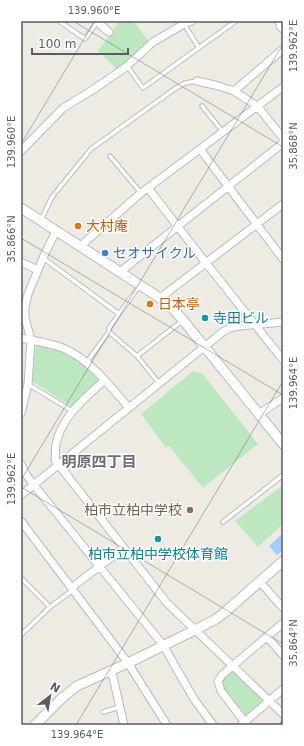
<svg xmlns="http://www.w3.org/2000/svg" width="304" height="746" font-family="'DejaVu Sans','Noto Sans JP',sans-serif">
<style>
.green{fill:#bde7c1}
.water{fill:#a1cdff}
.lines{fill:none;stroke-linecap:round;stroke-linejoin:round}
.service-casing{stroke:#babbc1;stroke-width:5.5}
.minor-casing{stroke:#babbc1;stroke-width:9}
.tertiary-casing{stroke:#babbc1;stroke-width:11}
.service{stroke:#fff;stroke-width:3.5}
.minor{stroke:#fff;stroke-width:7}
.tertiary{stroke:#fff;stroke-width:9}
.ticks{fill:none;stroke:#5a5d63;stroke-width:1;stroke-opacity:0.45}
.food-dot{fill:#e8710a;stroke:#fff;stroke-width:1.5}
.shop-dot{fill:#3f7fe0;stroke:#fff;stroke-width:1.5}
.culture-dot{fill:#0f9aa8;stroke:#fff;stroke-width:1.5}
.education-dot{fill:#8d6e63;stroke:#fff;stroke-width:1.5}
.labels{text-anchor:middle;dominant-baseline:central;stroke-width:3;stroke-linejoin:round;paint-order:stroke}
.food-label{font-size:14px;fill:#c56008;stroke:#fff;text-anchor:start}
.shop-label{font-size:14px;fill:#366cbe;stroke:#fff;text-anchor:start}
.culture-label{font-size:14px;fill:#0d838f;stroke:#fff;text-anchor:start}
.education-label{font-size:14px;fill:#785e54;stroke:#fff;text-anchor:end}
.neighbourhood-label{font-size:15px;font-weight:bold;fill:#6b6f75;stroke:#fff}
.neatline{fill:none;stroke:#5a5d63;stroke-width:1.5}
.ticks-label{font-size:10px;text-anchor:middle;fill:#5a5d63}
</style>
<rect width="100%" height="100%" fill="#eeece2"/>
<path class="green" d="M120,21H131L136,24L148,41L128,60L117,69L98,51Z
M36,345L63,351L84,365L101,380L72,407L32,381Z
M193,371L202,373L258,444L203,488L169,446L166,448L141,414Z
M283,485V524L258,547L235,521Z
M234,670L265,699L264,701L246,717H243C236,708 212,685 225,674C228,672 231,671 234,670Z"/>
<path class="water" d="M283,533V550L277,555L269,546Z"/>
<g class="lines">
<g class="service-casing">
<path id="service" d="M59,21L85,39L97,22
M276,21L280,26
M184,24L199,48
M127,66L143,88L236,21
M202,106L223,132
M110,156L141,193
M41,220L52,197L91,149L176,88L185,83L197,81
M43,258L119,314
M109,332L137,356L159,383
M137,356L182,321
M86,363L109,332V328L140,285
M28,384L72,411
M223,522L283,475
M21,578L50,607
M21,635L50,607L73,590
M103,712L120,707"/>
</g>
<g class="minor-casing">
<path id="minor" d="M96,21L109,32
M283,23L280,26L283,29
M197,81L215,85L234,91L257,106L283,138
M234,91L283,49
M200,149L283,259
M21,151L63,108L94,89L126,67L153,42L184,24L192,21
M148,188L206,263L283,360
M81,247L85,242L141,193L283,87
M21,262L38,270
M120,272L283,143
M160,298L283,204
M21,338C35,341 50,343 63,348C91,360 110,386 129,408
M105,380C85,398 62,416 56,444C55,449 56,455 55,460L167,603L283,714
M21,413L28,384L31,340L25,318V307L28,294L43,258L56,231
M259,414L283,398
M21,464L25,473L33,484L163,645L194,699L213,725
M21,495L224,331L233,327L240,326L283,322
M21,521L128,663L167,725
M260,582L283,608
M71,588L124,548
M267,637L283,655
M111,671L113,677L124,725
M241,725L283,689
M247,725L221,691L218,681L223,674L283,623"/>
</g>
<g class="tertiary-casing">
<path id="tertiary" d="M21,208L160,298L170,306L183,320L283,444
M35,725L62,698L77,686L128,663L195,630L216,619L224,613L283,561"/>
</g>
<use href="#service" class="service"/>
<use href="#minor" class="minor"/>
<use href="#tertiary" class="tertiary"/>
</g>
<path class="ticks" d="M73,21L283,147M21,144L95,21M21,238L283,395M21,480L283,44M21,487L283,644M76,725L283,381M279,725L283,718"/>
<g class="food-dot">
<circle cx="78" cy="226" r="4"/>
<circle cx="150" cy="304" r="4"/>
</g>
<circle class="shop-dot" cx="105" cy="253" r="4"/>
<g class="culture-dot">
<circle cx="205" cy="318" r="4"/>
<circle cx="158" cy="539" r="4"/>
</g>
<circle class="education-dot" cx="190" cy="510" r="4"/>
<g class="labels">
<g class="food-label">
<text x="86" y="226">大村庵</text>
<text x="158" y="304">日本亭</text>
</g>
<g class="shop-label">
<text x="113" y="253">セオサイクル</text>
</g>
<g class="culture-label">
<text x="213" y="318">寺田ビル</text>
<text x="158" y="554" text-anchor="middle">柏市立柏中学校体育館</text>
</g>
<g class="education-label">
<text x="182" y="510">柏市立柏中学校</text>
</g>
<g class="neighbourhood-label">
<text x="99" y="462">明原四丁目</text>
</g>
</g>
<rect width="304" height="746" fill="none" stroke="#ffffff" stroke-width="44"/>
<g transform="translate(50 696) rotate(31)" stroke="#ffffff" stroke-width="3" paint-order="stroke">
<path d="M0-3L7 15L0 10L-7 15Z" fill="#5a5d63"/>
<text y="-6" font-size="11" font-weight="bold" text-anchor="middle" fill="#5a5d63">N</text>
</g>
<path d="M32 48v6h96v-6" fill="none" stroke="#5a5d63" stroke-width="2"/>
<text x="38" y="48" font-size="12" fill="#5a5d63" stroke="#ffffff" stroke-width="3" paint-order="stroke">100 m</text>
<rect x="22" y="22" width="260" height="702" class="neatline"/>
<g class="ticks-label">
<text x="94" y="14">139.960°E</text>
<text transform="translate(293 46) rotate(-90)" y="4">139.962°E</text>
<text transform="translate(11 142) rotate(-90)" y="4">139.960°E</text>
<text transform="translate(293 146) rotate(-90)" y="4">35.868°N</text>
<text transform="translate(11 239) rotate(-90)" y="4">35.866°N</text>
<text transform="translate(293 383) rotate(-90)" y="4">139.964°E</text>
<text transform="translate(11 479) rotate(-90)" y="4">139.962°E</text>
<text transform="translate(293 643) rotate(-90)" y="4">35.864°N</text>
<text x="77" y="738">139.964°E</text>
</g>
</svg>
